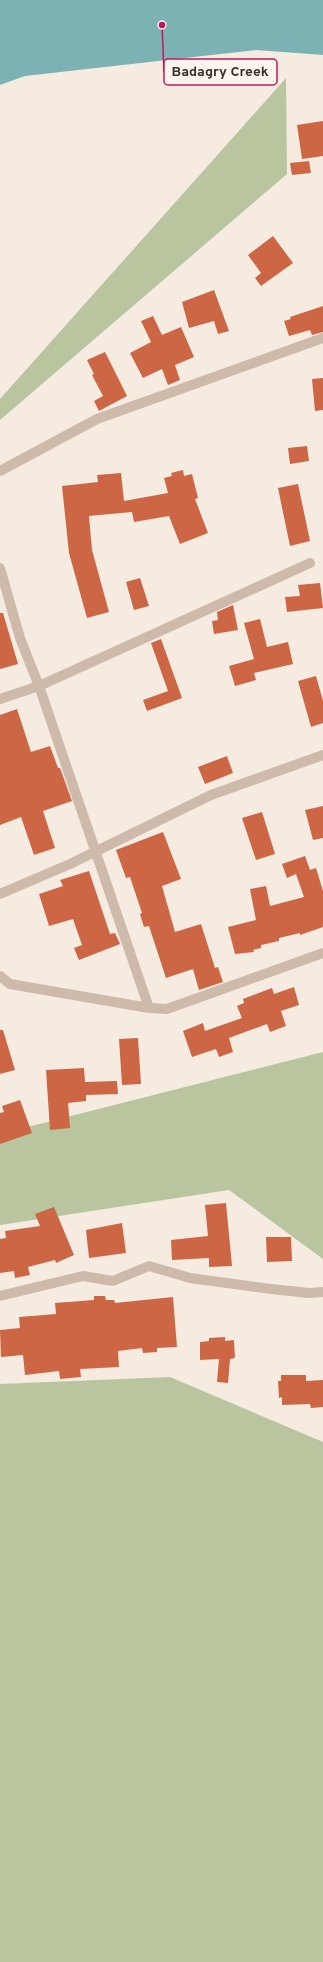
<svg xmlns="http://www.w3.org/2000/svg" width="323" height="1962" font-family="Overpass,sans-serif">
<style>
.green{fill:#b8c59e}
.water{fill:#7cb2b4}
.building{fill:#cd6645}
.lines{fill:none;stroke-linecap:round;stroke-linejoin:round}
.minor{stroke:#cebaaa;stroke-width:10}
.leader{fill:none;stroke:#c2185b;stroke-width:1.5}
.callout-dot{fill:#c2185b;stroke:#fbf5ed;stroke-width:1.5}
.callout{fill:#fbf5ed;stroke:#c2185b;stroke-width:1.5}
.callout-label{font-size:14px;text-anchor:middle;font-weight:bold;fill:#3b2f2a}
</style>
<rect width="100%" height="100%" fill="#f5ebe0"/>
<path class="green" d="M286,78L287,174L0,420V399Z
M323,1052V1259L229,1190L0,1225V1134Z
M170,1377L323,1442V1962H0V1384Z"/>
<path class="water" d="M0,0H323V55L256,50L25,76L0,85Z"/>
<path class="building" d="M323,121V156L302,159L297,125Z
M309,161L311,173L292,175L290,163Z
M273,236L293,263L261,286L255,278L261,273L248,255Z
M214,290L229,331L218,334L214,321L189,328L182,302Z
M323,306V332L312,335L310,330L289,336L284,321L291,319L290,317Z
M153,316L162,335L181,327L194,357L175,365L180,380L168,385L162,369L143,378L130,353L151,342L141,321Z
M105,352L127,396L99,411L94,401L103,396L92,375L94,374L87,360Z
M323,378V410L315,411L312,379Z
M307,446L309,461L290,464L288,448Z
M183,470L184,476L192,474L198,498L195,499L208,533L180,544L169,516L134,522L132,512L89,516L92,550L109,612L87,618L69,553L62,486L98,482L97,475L121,473L124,501L168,493L164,478L172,476L171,473Z
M298,484L310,541L290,546L278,488Z
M140,578L149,606L134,610L126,582Z
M320,583L323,608L287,612L285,597L300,596L298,585Z
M233,605L238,630L214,634L212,621L218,620L217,612Z
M0,613H3L18,664L0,669Z
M260,619L267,647L288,642L293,664L254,673L256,680L235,686L229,666L254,659L244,623Z
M161,639L182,698L147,711L143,700L168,691L151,643Z
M316,676L323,701V723L311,727L298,681Z
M17,709L31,752L50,746L58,768H60L72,801L43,811L55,848L34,855L21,817L0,825V715Z
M227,756L233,773L205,784L198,767Z
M323,806V838L313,840L305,810Z
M262,812L275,854L256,860L242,818Z
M163,832L181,879L162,886L175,932L201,924L215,968L218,967L223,982L199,990L193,969L166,978L149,926L144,927L140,914L142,913L130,877L126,878L116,850Z
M305,856L310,870L316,868L323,891V927L300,935V933L279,938V941L261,945V948L253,950L254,952L235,954L228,927L256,920L250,889L266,886L270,906L304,897L296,874L287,878L282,864Z
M89,871L110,934L115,933L120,944L79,960L74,948L82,945L73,919L49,926L39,894L63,886L60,880Z
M294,987L299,1005L281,1011L286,1026L270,1032L267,1024L229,1038L233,1052L219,1057L216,1049L192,1057L183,1031L203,1023L205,1031L242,1018L237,1006L244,1003L243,999L272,988L274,994Z
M0,1030H3L15,1070L0,1074Z
M138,1038L141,1084L122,1085L119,1039Z
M84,1068L85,1082L117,1081L118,1094L86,1095V1101L68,1103L70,1128L50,1130L46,1070Z
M20,1100L32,1133L0,1144V1113L4,1112L2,1106Z
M226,1203L232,1266L209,1267V1258L172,1260L171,1240L208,1236L205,1205Z
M54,1207L74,1255L56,1263L55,1260L28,1267L30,1275L15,1278L14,1271L0,1273V1239L6,1238L5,1231L40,1226L35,1214Z
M122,1223L126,1253L89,1258L86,1230Z
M266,1237H291L292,1261L267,1262Z
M94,1296H105L106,1300H114L115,1303L173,1297L177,1347L157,1348V1352L143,1353L142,1348L118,1351L119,1367L80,1369L81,1377L60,1379L59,1371L25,1375L23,1355L1,1357L0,1330L20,1328L19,1317L56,1314L55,1303L94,1300V1302Z
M225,1337V1341L234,1340L235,1358L230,1359L228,1383L217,1382L219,1359L200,1360V1342L209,1341V1338Z
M281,1375H306V1381L323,1380V1407L311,1408L310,1404L282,1405V1397L279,1398L278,1381H281Z"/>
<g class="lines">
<path class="minor" d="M0,471L97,419L323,338
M0,568L20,638L39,686L149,1008
M0,699L39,686L310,563
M0,894L70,864L211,795L323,755
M0,976L10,984L149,1008L167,1009L323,953
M0,1296L83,1276L113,1281L149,1266L190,1278L271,1289L309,1293L323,1292"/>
</g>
<path class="leader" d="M162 25L164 72"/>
<circle class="callout-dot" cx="162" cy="25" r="4"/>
<rect class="callout" x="164" y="59" width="113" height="26" rx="4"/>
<g class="callout-label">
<text x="220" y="76">Badagry Creek</text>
</g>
</svg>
